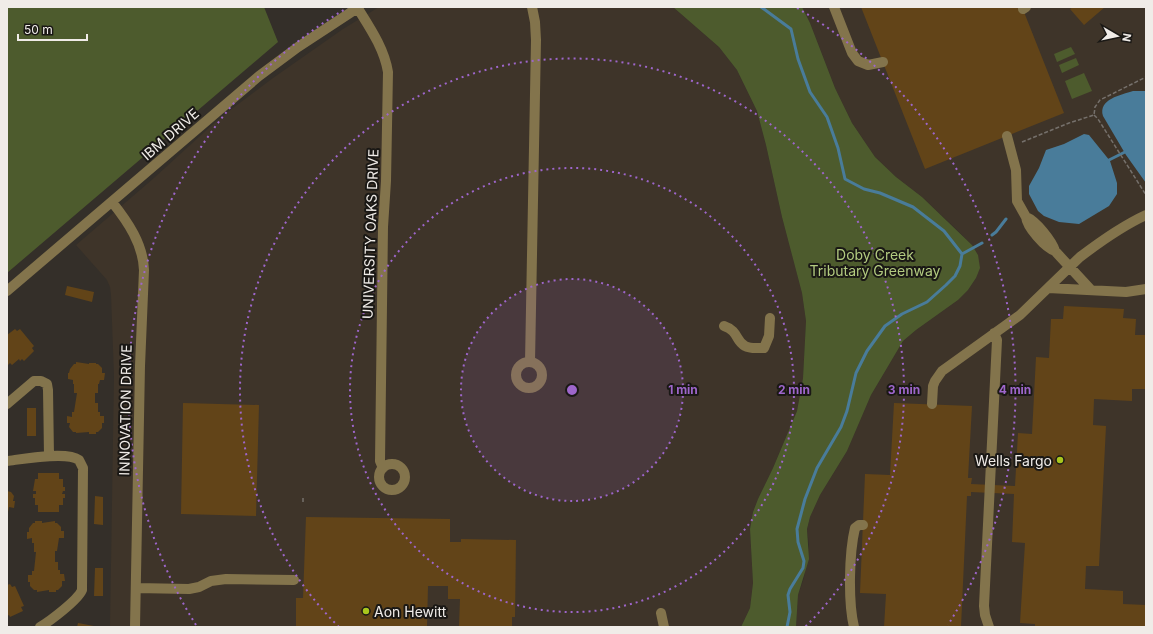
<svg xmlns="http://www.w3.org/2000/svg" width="1153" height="634" font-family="Inter,sans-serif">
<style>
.built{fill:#3e3429}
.green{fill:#4d5b2d}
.water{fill:#497c9a}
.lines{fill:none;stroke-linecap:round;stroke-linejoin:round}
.stream{stroke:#497c9a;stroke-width:3}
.building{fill:#624418}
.path{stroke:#75706b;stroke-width:1.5;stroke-dasharray:4 2;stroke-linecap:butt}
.minor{stroke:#83744c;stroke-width:10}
.ring{fill:none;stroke:#9e66cb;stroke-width:2;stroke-dasharray:2 4}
.poi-dot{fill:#a8c71d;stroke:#1a1815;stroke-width:1.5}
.labels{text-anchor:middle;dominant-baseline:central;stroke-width:4;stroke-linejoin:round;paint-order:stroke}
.street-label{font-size:14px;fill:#f0ece8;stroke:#1a1815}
.park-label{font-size:14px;fill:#b3cb80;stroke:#1a1815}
.poi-label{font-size:14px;fill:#f0ece8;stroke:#1a1815;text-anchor:end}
.centre{fill:#9e66cb;stroke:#1a1815;stroke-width:2}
.ring-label{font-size:12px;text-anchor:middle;font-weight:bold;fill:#9e66cb;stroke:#1a1815;stroke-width:4;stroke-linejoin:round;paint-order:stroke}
</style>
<rect width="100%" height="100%" fill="#342f29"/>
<path class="built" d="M379,7H673L719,47L737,70L757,111L766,145L782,217L802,293L806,321L803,378L797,411L773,468L758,499L753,512L750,529L753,583L750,608L741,627H110L114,376L111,295L110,287L107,280L76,245L154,178L211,126L229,111L273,78L343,29Z
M802,7H1146V627H796L798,595L804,578L809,546L807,529L810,517L820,495L847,451L871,395L903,341L916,330L958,300L968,290L976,278L978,255L972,245L957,230L922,197L896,177L875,157L852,123L835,88L810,23Z"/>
<path class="green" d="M7,7H264L278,42L7,273Z
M673,7H802L810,23L835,88L852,123L875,157L896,177L922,197L972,245L978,255L980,268L976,278L968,290L958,300L916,330L903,341L871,395L847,451L820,495L810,517L807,529L809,559L798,595L796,627H741L750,608L753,583L750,529L753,512L758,499L773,468L797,411L803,378L806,321L802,293L782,217L766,145L757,111L737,70L719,47Z
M1071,47L1075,54L1057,62L1054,54Z
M1076,58L1079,65L1062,73L1059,65Z
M1084,73L1092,91L1072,99L1065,81Z"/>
<path class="water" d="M1133,91H1146V183L1126,155L1103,116C1098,99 1121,95 1133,91Z
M1084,134L1089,135L1110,161L1117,183V194L1109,206L1079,224L1059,222L1044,216L1038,211L1029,194V186L1039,168L1046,150L1064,144Z"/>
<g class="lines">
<path class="stream" d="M761,7L791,29L798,59L810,92L827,117L838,148L845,179L864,189L880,193L913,207L944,231L962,254L960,266L955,276L946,285L927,302L902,314L885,326L867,351L856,373L847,411L841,427L817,468L805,499L797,529L798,542L804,561L803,568L790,589L788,595L790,612L787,627
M1109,160L1125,152
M992,235L996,232L1006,219
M962,254L982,243"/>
</g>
<path class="building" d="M861,7H1022L1064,113L925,169Z
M1073,7H1105L1084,25L1070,9Z
M67,286L94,292L92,302L65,295Z
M1064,306L1124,309L1123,318L1136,319L1135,335H1146V389H1132V401L1094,399L1093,425L1106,426L1099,566H1086L1085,589L1123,591V604L1146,605V627H1035V624L1020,623L1025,543L1012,542L1014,494L971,492V496H967L961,627H884L886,594L860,593L865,474L890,475L894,403L972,406L968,478H972L971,484L1015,486L1018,433L1032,434L1036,357L1049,358L1051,319H1063Z
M15,329L17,331L20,329L34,346L32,348L34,351L24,361L22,359L20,361L19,359L12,365L10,363L7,366V335Z
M76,362L89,364V363H96V364H98L102,368V373H105L104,380H100L99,384H98V393H95V403H98V412H100V416H104V423H102V428L98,432H96V434H89V432L76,433V432H73L69,427L70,423H67V416L72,417V412H74L77,393H74V384H73V380L68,379V373H69L70,369L74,364H76Z
M183,403L259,405L256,516L181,514Z
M27,408H36V436H27Z
M38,473H59V479H63V487H65V491H63L62,494H65V498H63V505H59V512H38V505H35V498H33V494H36V491H33L35,479H38Z
M7,491L11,492L14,496L13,501H15L14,508L9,507L8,512L7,511Z
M95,496L103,497V525L94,524Z
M306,517L450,519V542H461V539L516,540L515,617H512V627H459L460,599H448V586H428L427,627H296V598H303Z
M35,521H42V523L55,521V523H57L61,527V531H64V538H59L57,551H55V562H58V570H60V574H64L65,581H62V586L58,590H56V592H49V590L37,592V590H34L30,586V582H28V575H32V571H34L36,552H34V543H32V538L27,539V532H29V528L33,523H35Z
M95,568H103V596H94Z
M10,584L12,587L15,586L24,606L21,607L23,611L10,617L9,615L7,616V585Z
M78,623L94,626V627H77Z"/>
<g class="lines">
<path class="path" d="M1094,115L1098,119L1146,195
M1022,142L1069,123L1094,115L1095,107L1100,100L1146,77
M303,498V502"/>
<path class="minor" d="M357,7C370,28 384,48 388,72L386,181L383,227L380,461L383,468
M834,7L852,53L858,61L868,65L883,62
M1023,9L1026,7
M1007,136L1016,170L1017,201L1026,217
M112,202C128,222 143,244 144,270L140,366L135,627
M1055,251C1052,241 1036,221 1026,217C1027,227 1045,248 1055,251L1091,290
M1048,288L1126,292L1146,289
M7,291L259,76L298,47L359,7
M724,326C739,331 735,341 745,346C750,349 757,348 762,348H764L769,336L770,318
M516 375a13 13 0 1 1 26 0a13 13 0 1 1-26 0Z
M530,362L536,40L535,22L532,7
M7,404L34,381H41L47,384L48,390L49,456
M932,404L933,386L935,381L942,371L1020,315L1080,257C1101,241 1122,226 1146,215
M7,461C23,459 67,451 79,460L83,468L82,590C78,600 50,621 40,627
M379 477a13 13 0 1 1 26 0a13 13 0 1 1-26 0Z
M136,588L189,589L199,587L211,581L226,579L294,580
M661,613L664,627
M854,627C848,602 849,553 855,528L859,525H863
M989,627L985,615L984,606L997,340L994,333"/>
</g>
<circle cx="572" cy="390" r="111" fill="#9e66cb" fill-opacity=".12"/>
<g class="ring">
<circle cx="572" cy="390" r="111"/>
<circle cx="572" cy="390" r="222"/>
<path d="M339 627A332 332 0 1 1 805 627"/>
<path d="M196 625A443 443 0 0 1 347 8M797 8A443 443 0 0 1 948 625"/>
</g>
<g class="poi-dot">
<circle cx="1060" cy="460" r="4"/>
<circle cx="366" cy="611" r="4"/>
</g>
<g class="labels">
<g class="street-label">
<text transform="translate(170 134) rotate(-41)">IBM DRIVE</text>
<text transform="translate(370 234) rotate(-88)">UNIVERSITY OAKS DRIVE</text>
<text transform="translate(125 410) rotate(-89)">INNOVATION DRIVE</text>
</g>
<g class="park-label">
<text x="875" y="254">Doby Creek<tspan x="875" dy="16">Tributary Greenway</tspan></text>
</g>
<g class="poi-label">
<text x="1052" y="460">Wells Fargo</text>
<text x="374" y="611" text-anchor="start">Aon Hewitt</text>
</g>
</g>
<circle cx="572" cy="390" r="6" class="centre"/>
<g class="ring-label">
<text x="683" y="394">1 min</text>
<text x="794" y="394">2 min</text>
<text x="904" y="394">3 min</text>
<text x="1015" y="394">4 min</text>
</g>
<rect width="1153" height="634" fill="none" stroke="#f0ece8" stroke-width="16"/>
<g transform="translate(1117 36) rotate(99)" stroke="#1a1815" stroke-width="3" paint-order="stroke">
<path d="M0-3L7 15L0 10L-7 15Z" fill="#f0ece8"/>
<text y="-6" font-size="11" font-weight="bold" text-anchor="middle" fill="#f0ece8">N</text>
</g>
<path d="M18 34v6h69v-6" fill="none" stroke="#f0ece8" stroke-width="2"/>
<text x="24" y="34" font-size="12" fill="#f0ece8" stroke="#1a1815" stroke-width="3" paint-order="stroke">50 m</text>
</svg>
